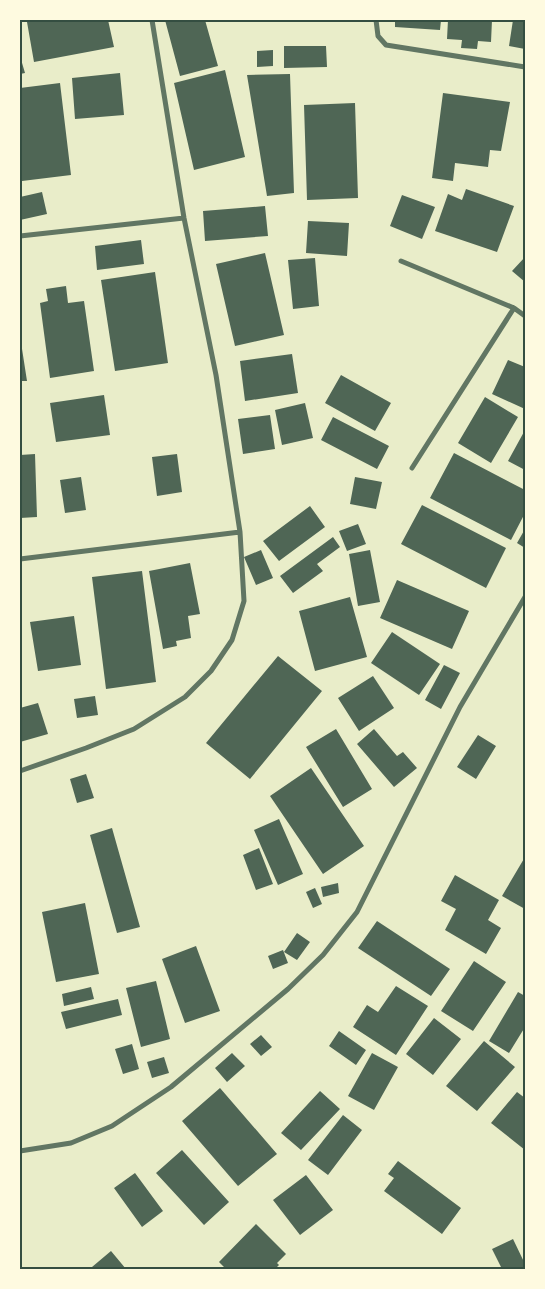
<svg xmlns="http://www.w3.org/2000/svg" width="545" height="1289" font-family="Literata,serif">
<style>
.building{fill:#4f6655}
.lines{fill:none;stroke-linecap:round;stroke-linejoin:round}
.minor{stroke:#617663;stroke-width:5}
.neatline{fill:none;stroke:#344e41;stroke-width:2}
</style>
<rect width="100%" height="100%" fill="#e9edc9"/>
<path class="building" d="M37,20H108L114,47L34,62L27,22Z
M165,20H205L218,66L180,76Z
M395,20H441L440,30L395,27Z
M448,20H492L491,42L478,41L477,49L461,48L462,40L447,39Z
M513,20H525V49L509,46Z
M284,46H326L327,67L284,68Z
M273,50V66L257,67V51Z
M20,56L25,73L20,74Z
M225,70L245,157L194,170L174,83Z
M120,73L124,115L75,119L72,78Z
M290,74L294,193L267,196L247,75Z
M60,83L71,175L22,181L20,88Z
M443,93L510,102L501,151L490,150L488,167L455,163L453,181L432,178Z
M355,103L358,198L307,200L304,105Z
M466,189L514,206L497,252L435,231L448,194L462,200Z
M42,192L47,214L20,220V197Z
M402,195L435,207L422,239L390,226Z
M265,206L268,236L205,241L203,211Z
M308,221L349,223L347,256L306,253Z
M141,240L144,264L97,270L95,246Z
M265,253L284,335L235,346L216,264Z
M525,257V282L512,271Z
M315,258L319,306L293,309L288,260Z
M155,272L168,363L115,371L101,280Z
M66,286L68,303L84,301L94,371L50,378L40,303L48,301L46,289Z
M20,336L27,381H20Z
M292,354L298,393L245,401L240,361Z
M508,360L525,367V409L492,394Z
M341,375L391,403L375,431L325,403Z
M104,395L110,435L56,442L50,403Z
M485,397L518,417L491,463L458,443Z
M305,403L313,438L282,445L275,410Z
M270,415L275,449L243,454L238,419Z
M333,417L389,446L377,469L321,440Z
M525,430V470L508,461Z
M454,453L525,490V513L511,540L430,498Z
M35,454L37,517L20,518V455Z
M177,454L182,492L157,496L152,457Z
M81,477L86,510L65,513L60,480Z
M355,477L382,482L376,509L350,504Z
M422,505L506,548L486,588L401,544Z
M310,506L325,527L279,561L263,541Z
M358,524L366,544L347,551L339,531Z
M525,529V548L517,543Z
M333,537L340,547L317,564L323,571L293,593L280,576Z
M261,550L273,578L256,585L244,557Z
M370,550L380,602L358,606L349,554Z
M190,563L200,614L188,616L191,638L176,641L177,646L163,649L149,571Z
M142,571L156,682L106,689L92,577Z
M397,580L469,611L452,649L380,618Z
M350,597L367,657L315,671L299,611Z
M74,616L81,665L38,671L30,622Z
M392,632L440,664L419,695L371,663Z
M278,656L322,691L250,779L206,743Z
M444,665L460,673L441,709L425,700Z
M373,676L394,708L359,731L338,698Z
M95,696L98,715L77,718L74,699Z
M38,703L48,734L20,742V708Z
M336,729L372,789L343,807L306,747Z
M374,729L397,756L403,752L417,768L394,787L357,744Z
M478,735L496,746L476,779L457,767Z
M311,768L364,846L323,874L270,796Z
M86,774L94,798L77,803L70,779Z
M279,819L303,874L278,885L254,830Z
M112,828L140,927L117,933L90,835Z
M259,848L273,884L256,890L243,855Z
M525,857V909L502,896Z
M455,875L499,900L488,920L501,928L486,954L445,930L456,909L441,901Z
M338,883L339,893L323,897L321,887Z
M315,888L322,904L313,908L306,892Z
M85,903L99,974L56,982L42,912Z
M377,921L450,969L431,996L358,948Z
M297,933L310,942L297,960L284,952Z
M196,946L220,1011L185,1023L162,959Z
M283,950L288,963L273,969L268,956Z
M474,961L506,982L473,1031L441,1011Z
M156,981L170,1039L141,1047L126,988Z
M396,986L428,1006L396,1055L353,1027L367,1005L378,1012Z
M91,987L94,999L64,1006L62,994Z
M518,992L525,996V1027L509,1053L489,1041Z
M118,999L122,1015L66,1029L61,1012Z
M434,1018L461,1039L433,1075L406,1054Z
M339,1031L366,1050L356,1065L329,1046Z
M261,1035L272,1047L261,1056L250,1044Z
M484,1041L515,1067L477,1111L446,1086Z
M132,1044L139,1069L123,1074L115,1049Z
M232,1053L245,1066L227,1082L215,1068Z
M372,1053L398,1067L374,1110L348,1096Z
M164,1057L169,1073L152,1078L147,1062Z
M220,1088L277,1154L238,1186L182,1121Z
M320,1091L340,1109L301,1150L281,1133Z
M517,1092L525,1098V1150L491,1123Z
M343,1115L362,1130L328,1175L308,1160Z
M182,1150L229,1202L204,1225L156,1173Z
M398,1161L461,1208L442,1234L384,1191L394,1178L388,1174Z
M135,1173L163,1211L142,1227L114,1188Z
M306,1175L333,1210L300,1235L273,1200Z
M256,1224L286,1254L277,1263L279,1265L275,1269H226L219,1262Z
M513,1239L525,1264V1269H502L492,1249Z
M111,1251L126,1269H93L92,1267Z"/>
<g class="lines">
<path class="minor" d="M376,20L378,36L386,45L525,67
M20,236L184,218
M401,261L514,308L525,316
M412,468L514,308
M20,559L240,532
M20,771L86,748L134,729L185,697L211,671L232,640L244,601L240,532L216,375L184,218L152,20
M20,1151L71,1143L112,1126L171,1087L288,989L323,955L357,912L460,707L525,597"/>
</g>
<rect width="545" height="1289" fill="none" stroke="#fefae0" stroke-width="42"/>
<rect x="21" y="21" width="503" height="1247" class="neatline"/>
</svg>
